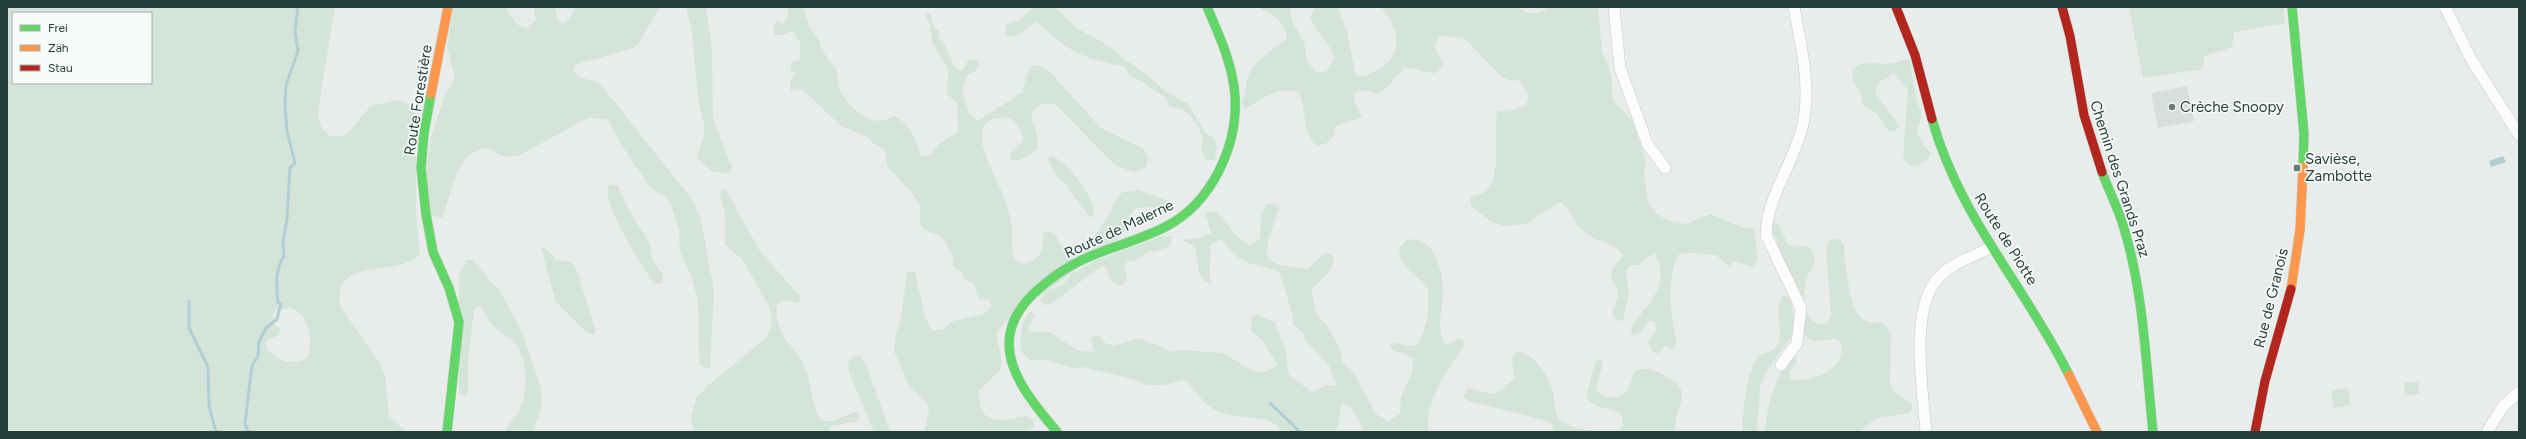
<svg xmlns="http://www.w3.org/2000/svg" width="2526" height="439" font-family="Figtree,sans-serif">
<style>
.built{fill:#d7dedb}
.green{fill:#d4e4d9;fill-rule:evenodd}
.water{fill:#afced5}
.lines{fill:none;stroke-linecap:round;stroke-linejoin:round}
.stream{stroke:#afced5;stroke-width:3}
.street-casing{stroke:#c5cac8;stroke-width:12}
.fast-casing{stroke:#c5cbc9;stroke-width:10}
.slow-casing{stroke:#c5cbc9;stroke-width:10}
.jam-casing{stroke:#c5cbc9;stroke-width:10}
.street{stroke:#fcfcfc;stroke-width:11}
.fast{stroke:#63d668;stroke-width:9}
.slow{stroke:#ff974d;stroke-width:9}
.jam{stroke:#b3261e;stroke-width:9}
.poi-dot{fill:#6b7c78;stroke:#f7fbf9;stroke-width:1.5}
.labels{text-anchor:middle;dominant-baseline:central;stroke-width:3;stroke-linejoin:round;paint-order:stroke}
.street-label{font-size:15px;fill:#273f3a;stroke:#f7fbf9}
.poi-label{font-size:15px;fill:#273f3a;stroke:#f7fbf9;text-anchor:start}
</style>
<rect width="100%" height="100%" fill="#e8edeb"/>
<path class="built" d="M2187,86L2194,121L2158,128L2151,93Z"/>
<path class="green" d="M7,7H335L320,98L318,116L321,127L328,135L336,137L347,134L371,106L397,100L407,103L413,110L416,124V212L420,254C396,280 333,254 340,306L379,362L385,375L389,416L406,432H7ZM13,13H151V83H13ZM290,308C309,313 314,341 307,358C290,367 277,361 265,346L267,340L279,335L281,328L274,325L273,314L276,310Z
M453,7H505L518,25L528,28L536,20L534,7H555L558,20L563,23L568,20L576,7H660L638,44L633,48L575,65L573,70L578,77L597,82L602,86L691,198L700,216L714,290L710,367L706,369L699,364L698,301L692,278L680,252L679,231L672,208L667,198L650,187L622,146L608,119L588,118L520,155C505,159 501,156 488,148C454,151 453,193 442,218L433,216L421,199L431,137L445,95L454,80V74L447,47Z
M686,7H706L712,50L713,119L732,168L729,174L712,171L697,158L705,129L698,99L692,32Z
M788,7H803L809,26L819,40L821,49L838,72C833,93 856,114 873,120C880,122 888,119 895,116C911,125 916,139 921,156L930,155L939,144L958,132L957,103L946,93L949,71L933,44L929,21L925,17L926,13L930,14L934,27L939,31V38C950,47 947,63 961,71L968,61L974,59L979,62L976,71L968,74L962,90L970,115L978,121L1022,92L1027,74L1032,66H1039L1048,70L1100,127L1144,149L1148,157L1146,167L1136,172L1116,166L1055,104C1041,101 1035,106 1031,118L1037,134L1038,148C1031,154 1020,163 1011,160C1005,143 1040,150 1011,118C959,113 990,164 1000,188C1004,196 1007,205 1009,214C1015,230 1010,245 1014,259L1022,263C1040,262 1044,250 1043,233L1046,231L1055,234L1060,245L1066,247C1107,239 1101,220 1122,192L1139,190L1171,202L1173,206L1171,211L1167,213L1152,207L1136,208L1130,215L1124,234L1006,321L996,333L1002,361L1001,370L979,390C978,427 999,421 1027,416L1033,420L1034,426L1031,429L1019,432H924L929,411L927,403L909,386L894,351L896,333L901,317L907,272H915L925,316L931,330H942L953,321L984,314L991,307L990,301L979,299L973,283L964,278L962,273L954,267C954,255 947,239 936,234C931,232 926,233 922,227C918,221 921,211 919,203C917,198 892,171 887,166L885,149L874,144L867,137L841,126L802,89L791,91L790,83L795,74L790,69L791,63L800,60V43L793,31L782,35H775L773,28L777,21L783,24L788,15Z
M1031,7H1055L1077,28L1114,49L1121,57L1142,71L1167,92L1187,103L1206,133L1215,139L1217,147L1215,160H1206L1201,148C1207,137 1193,115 1183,110C1179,108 1174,108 1170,107L1164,95C1151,91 1144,79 1130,77L1124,66C1101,63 1080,57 1060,42C1052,36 1045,28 1036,22C1024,28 1019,40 1005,35L1006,24L1019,20L1031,10Z
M1261,7H1290L1292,21L1304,42L1307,61L1317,73L1326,71L1335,58C1328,40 1315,31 1310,17L1315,7H1338L1347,32L1356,76C1365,77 1368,75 1376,71C1405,55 1400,30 1381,7H1519C1527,16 1538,13 1547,10L1546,7H1598L1602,52L1611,73L1613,101L1633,121L1646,161L1644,174L1648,202L1656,213L1667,220L1686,224L1710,214L1744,228H1754L1758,260L1753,267L1734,261L1729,266L1716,255C1704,255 1691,251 1679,254C1665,282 1671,314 1677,344L1672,349L1665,346L1659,353H1654L1648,343L1657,329L1654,322L1649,321L1640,333L1632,335L1631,329C1646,301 1672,290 1655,254L1646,258L1640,265H1631L1626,272L1629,294L1623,320L1616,321L1612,312L1618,297L1617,289L1611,278L1612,269L1623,255C1616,244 1605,244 1594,238C1575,229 1574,215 1561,202L1542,213L1527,224L1504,226L1490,221L1471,206L1470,197C1474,195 1482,194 1485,192C1503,176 1493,131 1497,111L1516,109L1526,105L1529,96L1520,80L1511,81L1502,77L1464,38L1440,36L1434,47L1444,64L1435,73C1424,73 1415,67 1404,68L1386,88L1377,94C1368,90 1362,88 1354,94V100L1362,117C1352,122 1344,122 1335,127C1333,141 1330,143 1317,146C1300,128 1308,114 1299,93C1279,84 1262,99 1245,109L1242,101C1247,92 1245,83 1249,74C1255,60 1276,48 1287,38C1286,26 1274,13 1262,10Z
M2129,7H2283L2285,23L2234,32L2232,47L2204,56L2203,69L2143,78Z
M1903,60H1910L1916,96L1922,115L1917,131L1924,146L1930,152L1929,158L1917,166H1910L1903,157L1908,90L1894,73L1878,83L1875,93L1900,126L1894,132L1889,131C1881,120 1876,109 1863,106L1860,91L1853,81L1852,69C1869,55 1883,70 1903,60Z
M1051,156C1065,159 1090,193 1094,208C1095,210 1093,214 1092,217H1089L1065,183L1058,178L1048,159Z
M610,184L618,186L632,216L650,243L652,259L663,274V283L654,284C644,268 597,199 610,184Z
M722,189L726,190L761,253L800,296L799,303L784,300L777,305C773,338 800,348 807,373C812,389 812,405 820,420C834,424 843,416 855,412L859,413L858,421L831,426L827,432H694L691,417L696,399L707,386L766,338L772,323L769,306L742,259L725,245V213L720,195Z
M1267,204H1275L1279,208L1268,240L1267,256C1277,269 1292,266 1307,269L1325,253L1332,254L1334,262L1328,273L1311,290L1317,316L1325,323L1339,346L1343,363L1355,375L1376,414L1389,422L1400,413L1401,397L1412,372L1413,358L1391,349L1390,345L1394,342L1407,346L1416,345C1429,328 1429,308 1428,288C1417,275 1400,268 1399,249L1406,240C1433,236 1440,263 1443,286C1445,304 1434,327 1445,343L1449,344L1459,338L1463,340L1464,347C1447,369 1425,402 1428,432H1365L1350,406L1343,403C1337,412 1342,423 1335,432H1283C1279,428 1274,422 1269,421C1252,416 1233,418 1217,411C1201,404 1197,389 1184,380L1164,385H1148L1133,379L1082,367L1073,368L1045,360H1030L1021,351C1020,337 1020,321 1031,311L1035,316L1029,325L1028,332H1050L1076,350L1094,352L1091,338L1099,335L1105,343L1114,346L1139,338L1170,351L1182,350L1223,353L1253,371L1266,372L1278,365L1261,339L1251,331L1252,316L1257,314L1275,323L1285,349L1289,375L1312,392L1327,385L1337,387L1328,364L1307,342L1302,332L1293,325V317L1280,273C1268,266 1253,267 1241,259C1233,254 1227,245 1220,239L1210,245C1212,261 1207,270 1212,285C1194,278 1199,261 1195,246L1182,240L1202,237L1211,233L1205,213L1216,211L1238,237L1250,245L1260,238L1261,214Z
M1774,223H1778L1788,245L1809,247C1814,252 1815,257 1814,264C1813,269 1809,271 1808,275C1801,291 1802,330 1827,323L1831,315L1826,249L1829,241L1835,238L1841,240L1844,246C1845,262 1849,309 1862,319C1874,328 1883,314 1891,335L1890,385L1896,393L1912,404L1911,412L1875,419L1860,432H1765C1767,405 1775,377 1791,355L1795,357L1797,362L1789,372L1791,379C1812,384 1853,366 1839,340C1829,336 1813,347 1805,336L1792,278L1773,233L1771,226Z
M1162,236H1172L1170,247L1146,253L1134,261H1128L1124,266L1127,278L1123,285H1117L1110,279L1106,266L1100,267L1051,304L1043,305L1040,299L1048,291L1063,284L1071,274L1095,261Z
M541,248H546L556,260L572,262L576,268L596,331L593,335L586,332L556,302Z
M467,260H473L501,293L522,332L541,388L542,405L533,432H505C508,424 514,419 518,412C529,394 528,358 514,342C508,336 500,332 494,327C487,321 486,310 478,306L474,309L468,362V390L466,395H459V273Z
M1783,295L1791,299L1795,328L1788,342L1766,371L1760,388L1757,432H1742C1744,404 1745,380 1758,355C1789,349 1778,332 1778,310C1778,305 1781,299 1783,295Z
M1516,351C1536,353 1550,378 1554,396C1555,404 1554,414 1560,420C1570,429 1586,429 1598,432H1554L1552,424L1547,421L1469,401L1464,397L1466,390L1470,388L1492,394L1501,391L1515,378L1512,361Z
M854,356H860L866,364L890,432H874L849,372L848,363Z
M1599,359L1603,361C1602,372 1596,380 1597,391C1606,400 1622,400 1629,387C1632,382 1632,375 1636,370C1646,367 1653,370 1662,374C1699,393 1673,403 1675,432H1619C1625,426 1623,419 1619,412C1607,408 1593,408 1586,397L1595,363Z
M2418,382L2419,394L2405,395L2404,383Z
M2348,388L2351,405L2334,408L2331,391Z"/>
<path class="water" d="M2503,156L2506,162L2491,167L2489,161Z"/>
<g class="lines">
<path class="stream" d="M189,301V328L208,367L209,406L216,432
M1270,403L1300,432
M248,432L245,423L252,366L258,356L259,342L266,328L277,319L281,304L278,302C276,286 275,270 284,256L283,241L287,219L290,168L295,163L287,131L285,105L286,85L298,51L295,31L298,7"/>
<g class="street-casing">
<path id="street" d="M1614,7L1620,68L1647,143L1665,168
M2445,7L2471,59L2519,135
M1781,365L1797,343L1801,308L1766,235C1767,197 1793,164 1802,128C1812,88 1801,47 1794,7
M1926,432C1923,392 1908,304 1941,275C1955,261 1974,257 1991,247
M2487,432L2503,406L2519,392"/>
</g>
<g class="fast-casing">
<path id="fast" d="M2292,7L2304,134L2303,167
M431,94L424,133L421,168L426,214L433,252L449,288L459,322L447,432
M1932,119C1959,217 2025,286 2069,375
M2102,172C2109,192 2120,211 2125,232C2144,296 2146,366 2153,432
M1057,432C1021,389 983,343 1033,294C1047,281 1063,269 1080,261C1108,247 1139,241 1167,226C1212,202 1238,146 1235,96C1233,65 1219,35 1207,7"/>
</g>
<g class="slow-casing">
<path id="slow" d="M431,94L448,7
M2291,289L2300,230L2303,167
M2069,375L2097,432"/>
</g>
<g class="jam-casing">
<path id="jam" d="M1896,7L1915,55L1932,119
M2062,7L2070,36L2084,115L2102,172
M2255,432L2265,381L2291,289"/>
</g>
<use href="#street" class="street"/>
<use href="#fast" class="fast"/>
<use href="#slow" class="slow"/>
<use href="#jam" class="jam"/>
</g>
<g class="poi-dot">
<circle cx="2172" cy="107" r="4"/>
<rect x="2293" y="164" width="8" height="8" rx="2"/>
</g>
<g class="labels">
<g class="street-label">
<text transform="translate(418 100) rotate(-81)">Route Forestière</text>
<text transform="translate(2120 179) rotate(72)">Chemin des Grands Praz</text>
<text transform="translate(1119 229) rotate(-25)">Route de Malerne</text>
<text transform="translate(2006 239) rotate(58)">Route de Piotte</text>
<text transform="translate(2271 298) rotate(-76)">Rue de Granois</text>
</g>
<g class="poi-label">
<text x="2180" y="107">Crèche Snoopy</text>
<text x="2305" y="159">Savièse,<tspan x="2305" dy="17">Zambotte</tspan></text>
</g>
</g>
<rect width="2526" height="439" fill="none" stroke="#273f3a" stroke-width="16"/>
<rect x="12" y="12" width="140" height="72" fill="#f7fbf9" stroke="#a4b0ad"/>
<rect x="20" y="25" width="20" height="6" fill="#63d668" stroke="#a4b0ad"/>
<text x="48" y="32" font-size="12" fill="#273f3a">Frei</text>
<rect x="20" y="45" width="20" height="6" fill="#ff974d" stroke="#a4b0ad"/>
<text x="48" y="52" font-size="12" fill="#273f3a">Zäh</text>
<rect x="20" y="65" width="20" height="6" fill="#b3261e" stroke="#a4b0ad"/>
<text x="48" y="72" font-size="12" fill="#273f3a">Stau</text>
</svg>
